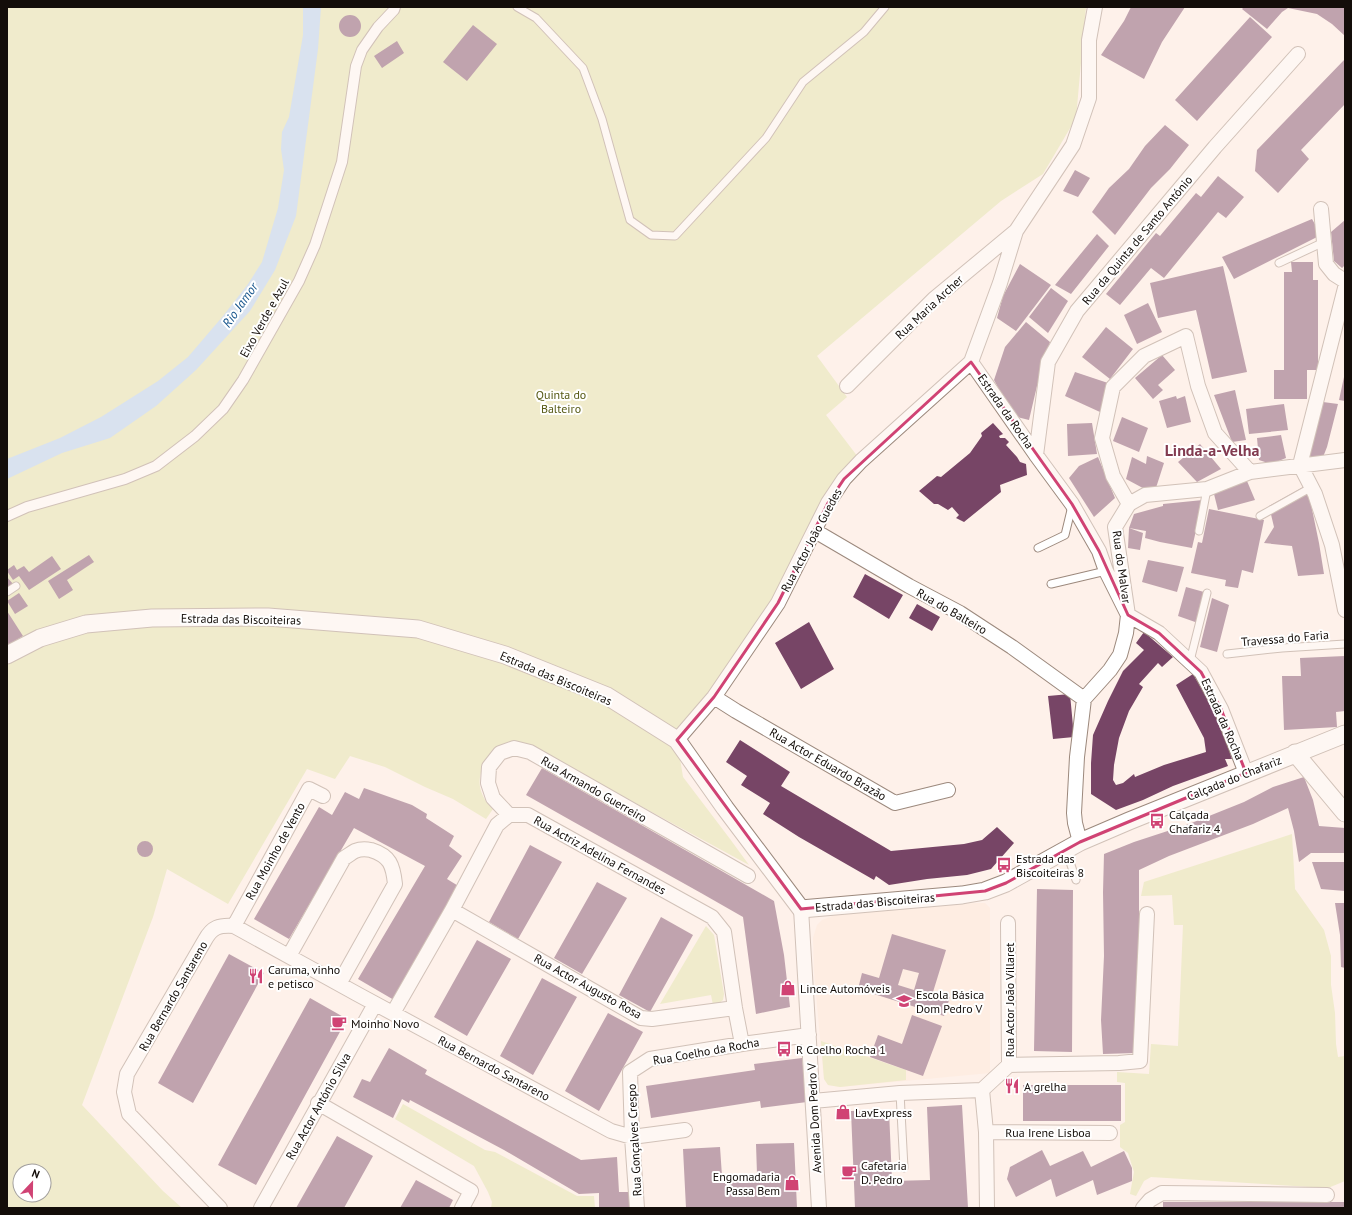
<svg xmlns="http://www.w3.org/2000/svg" width="1352" height="1215" font-family="'PT Sans',sans-serif">
<style>
.built{fill:#fee8d9}
.green{fill:#dfe4a8;fill-rule:evenodd}
.water{fill:#add0f6}
.building{fill:#774566;fill-rule:evenodd}
.lines{fill:none;stroke-linecap:round;stroke-linejoin:round}
.service-casing{stroke:#9c897d;stroke-width:9}
.pedestrian-casing{stroke:#9c897d;stroke-width:12}
.minor-casing{stroke:#9c897d;stroke-width:16}
.tertiary-casing{stroke:#9c897d;stroke-width:19}
.service{stroke:#fff;stroke-width:7}
.pedestrian{stroke:#fff;stroke-width:10}
.minor{stroke:#fff;stroke-width:14}
.tertiary{stroke:#fff;stroke-width:17}
.marked{fill:none;stroke:#d04374;stroke-width:3;stroke-linejoin:round}
.labels{text-anchor:middle;dominant-baseline:central;stroke-width:4;stroke-linejoin:round;paint-order:stroke}
.street-label{font-size:12px;fill:#130d09;stroke:#fff}
.park-label{font-size:12px;fill:#575a15;stroke:#fff}
.poi-label{font-size:12px;fill:#130d09;stroke:#fff;text-anchor:start}
.water-label{font-size:13px;font-style:italic;fill:#14538b;stroke:#fff}
.district-label{font-size:16px;font-weight:bold;fill:#823b50;stroke:#fff}
</style>
<rect width="100%" height="100%" fill="#fef1ea"/>
<path class="built" d="M974,903H985L990,908V1073L840,1087L828,1085L824,1079L823,1070L814,972L813,938L817,925L822,920L835,915Z"/>
<path class="green" d="M7,7H1086L1076,118L1043,174L1001,201L817,356L847,397L826,415L861,461L795,571L677,740L683,777L730,839L749,865L549,756L498,748C484,760 474,778 483,796C485,801 489,805 493,809L486,819L453,799L425,787L385,767L350,756L335,779L307,769L228,904L167,869L153,917L82,1105L163,1191L182,1208H7ZM20,1171H44V1195H20Z
M1292,834L1295,889L1324,930L1331,956V985L1335,1013L1336,1044L1338,1057L1345,1056V1181L1328,1188L1151,1177L1144,1181L1136,1196L1130,1194L1134,1172L1128,1153L1120,1147V1125L1125,1122V1083L1117,1082V1072L1149,1074L1151,1044L1178,1046L1183,925H1174L1172,895L1141,896L1144,882Z
M706,926L714,935L724,994L723,1000L718,1004L713,1005L711,995L660,1004Z
M821,1041L906,1070V1080L840,1087L828,1085L824,1079Z
M403,1104L485,1150L495,1152L577,1196H594L595,1208H491L492,1202L488,1192L474,1166L395,1119Z"/>
<path class="water" d="M303,7H321L318,49L296,216L275,270L250,311L196,370L156,406L110,438L62,453L7,479V459L60,438L101,417L158,381L188,357L223,316L248,284L262,262L278,208L284,170L281,149L282,132L289,117L303,35Z"/>
<path class="building" d="M1131,7H1185L1162,42L1144,79L1101,55L1124,21Z
M1244,7H1345V36L1332,24L1317,14L1288,8L1282,12L1267,29L1242,9Z
M339 26a11 11 0 1 1 22 0a11 11 0 1 1-22 0Z
M1250,17L1272,37L1197,121L1175,100Z
M473,25L497,44L467,81L443,62Z
M397,41L404,53L382,68L374,56Z
M1345,59V104L1301,150L1309,159L1278,193L1255,171L1257,150Z
M1165,125L1189,145L1170,169L1151,188L1115,235L1092,212L1109,188L1129,169L1145,146Z
M1075,170L1090,178L1078,197L1063,191Z
M1218,176L1244,197L1226,218L1218,212L1164,278L1151,268L1120,305L1106,294L1156,233L1160,236L1196,193L1201,197Z
M1312,219L1321,235L1234,279L1222,257Z
M1345,220V265L1342,268L1334,261L1331,232Z
M1097,234L1109,246L1071,294L1055,285Z
M1291,262H1313V280H1318V370H1307V399H1274V370H1284V272H1292Z
M1020,264L1051,285L1016,331L997,318L1003,296Z
M1223,266L1247,372L1212,379L1196,310L1158,318L1150,283Z
M1051,288L1068,301L1048,333L1029,317Z
M1148,303L1162,332L1137,344L1124,315Z
M1026,322L1050,342L1037,386L1029,420L1013,416L994,380L1005,347Z
M1106,327L1133,349L1110,379L1082,357Z
M1162,355L1175,370L1158,385L1163,390L1153,399L1135,378Z
M1075,372L1108,383L1100,412L1065,396Z
M1344,377L1345,378V401L1339,400Z
M1235,390L1246,440L1232,442L1214,395Z
M1176,396L1177,399L1185,396L1191,422L1167,428L1159,401Z
M1323,402L1338,404L1327,447L1323,457H1307Z
M1284,404L1288,430L1249,434L1246,409Z
M1122,417L1148,428L1139,452L1113,441Z
M993,423L1003,434L999,436L1000,438H1005L1009,442L1006,445L1017,457L1020,462L1026,464L1027,475L1000,485L1001,492L964,522L956,518L959,515L952,507L948,510L938,504H934L919,491L937,476L941,477L970,453L982,436L981,433Z
M1092,423L1097,454L1068,456L1067,424Z
M1281,435L1286,458L1276,462L1268,463L1259,460L1257,438Z
M1200,444L1221,469L1197,482L1178,462Z
M1147,456L1164,463L1154,494L1126,479L1132,457L1146,464Z
M1098,457L1115,498L1094,517L1069,478L1079,466Z
M1247,481L1255,500L1218,510L1214,494Z
M1307,485L1319,543L1324,574L1298,576L1292,546L1264,543L1274,527L1269,506Z
M1203,500L1192,548L1160,542L1145,538L1146,531L1129,528L1134,514L1163,506V504Z
M1209,509L1264,520L1253,573L1242,570L1238,588L1225,586L1226,580L1191,573L1198,542L1202,543Z
M1129,528L1143,533L1140,550L1128,548Z
M89,555L94,562L67,580L73,590L59,599L48,581Z
M52,556L61,569L29,590L19,576L13,580L7,571V570L14,565L17,570L24,566L29,572Z
M1148,560L1184,567L1177,592L1142,582Z
M865,574L903,595L889,619L853,597Z
M7,577L13,584L7,589Z
M1186,587L1204,592L1198,623L1178,616Z
M19,593L28,606L15,614L7,601Z
M1212,598L1229,605L1217,652L1200,647Z
M917,604L940,617L932,631L909,618Z
M7,611L23,636L7,646Z
M809,622L834,669L801,689L775,643Z
M1144,632L1173,657L1162,667L1158,663L1139,684L1143,687L1129,711L1119,738L1114,765L1113,780L1116,785L1123,783L1134,774L1135,777L1164,765L1206,752L1204,738L1176,685L1193,674L1210,703L1223,731L1232,759H1225L1228,766L1173,786L1143,800L1116,810L1091,794V763L1093,735L1108,701L1123,671L1144,650L1136,643Z
M1345,656V711L1336,712L1337,727L1284,730L1282,676H1301L1300,658Z
M1070,694L1074,737L1053,739L1048,696Z
M740,740L790,772L781,786L891,851L964,844L982,840L997,827L1014,843L991,869L967,875L927,879L889,885L876,876L874,880L799,837L763,814L770,803L741,785L747,776L726,762Z
M542,768L774,901L784,955L790,1007L756,1014L743,917L701,893L572,821L526,795Z
M1304,777L1313,800L1319,826L1345,828V853H1311L1299,862L1294,831L1288,808L1253,824L1169,856L1139,870V958L1136,1053L1103,1054L1101,1020L1104,956L1103,892L1104,854L1134,842L1189,824L1244,802L1273,787Z
M364,788L412,805L427,814L426,818L454,836L449,846L462,856L447,879L460,887L394,1000L358,979L425,866L354,828L289,939L254,919L319,807L332,815L345,792L359,799Z
M137 849a8 8 0 1 1 16 0a8 8 0 1 1-16 0Z
M530,845L562,862L518,939L489,922Z
M1312,862H1345V891L1321,889Z
M597,882L627,898L582,974L554,958Z
M1037,889L1073,890L1072,1052L1034,1051Z
M1335,903H1345V968L1341,967L1340,935Z
M661,917L693,935L650,1012L619,995Z
M892,934L946,950L933,992L950,997L944,1016L858,989L862,973L879,978ZM903,969L919,973L914,990L898,985Z
M477,940L511,959L467,1036L434,1017Z
M229,954L264,973L193,1103L158,1083Z
M542,978L577,997L533,1075L500,1056Z
M310,998L347,1019L256,1185L218,1165Z
M608,1013L643,1032L599,1111L565,1091Z
M912,1015L942,1026L923,1076L870,1057L878,1035L902,1044Z
M389,1048L427,1070L425,1074L581,1160L617,1157L619,1192H629L630,1208H599V1193L579,1194L504,1150L410,1100L409,1103L402,1099L393,1118L353,1097L362,1079L370,1082Z
M802,1058L807,1102L761,1108L760,1101L651,1118L646,1086L755,1070L754,1064Z
M1023,1085H1121V1121H1023Z
M962,1105L968,1208H855L851,1111L889,1110L892,1181L930,1180L927,1107Z
M337,1136L373,1156L344,1208H296Z
M794,1143L797,1208H686L683,1149L720,1147L722,1176L757,1174L756,1144Z
M1042,1150L1050,1166L1083,1151L1091,1167L1124,1151L1132,1168V1181L1097,1195L1093,1180L1056,1197L1051,1179L1016,1197L1007,1179L1010,1167Z
M416,1180L453,1200L449,1208H400Z
M1163,1202H1345V1208H1163Z"/>
<g class="lines">
<g class="service-casing">
<path id="service" d="M517,7L536,18L583,68L602,119L630,220L651,235L675,236L766,138L803,82L864,32L885,7
M1279,263L1324,242
M1260,516L1312,487
M1199,531L1207,489
M1038,548L1065,535L1072,506
M1051,584L1106,571
M7,592L16,586
M1227,654L1282,648L1345,644
M1190,661L1207,593
M1066,850L1076,880
M900,1093L904,1168"/>
</g>
<g class="pedestrian-casing">
<path id="pedestrian" d="M7,516L27,507L125,479L156,466L195,436L223,409L243,380L299,281L315,245L342,162L356,66L362,50L378,27L394,10L395,7"/>
</g>
<g class="minor-casing">
<path id="minor" d="M1321,209L1326,264L1334,274L1345,281
M1345,288L1300,465L1315,494L1332,545L1345,610
M971,362L1036,455L1072,504L1099,551L1106,571L1128,615L1159,633L1201,672L1221,709L1246,773
M847,386L934,299L1016,231
M1036,455L1048,362L1077,311L1215,147L1298,54
M1129,504L1113,476L1102,438L1113,387L1144,356L1186,336L1198,386L1215,433L1250,472
M815,531L909,586L960,613L1012,647L1084,699
M714,697L736,711L895,803L948,790
M677,740L714,697L778,603L828,503L844,479L861,461L971,362L1000,283L1016,231L1073,145L1089,98V40L1095,7
M509,815L493,798L488,783L489,767L500,753L514,748L530,752L748,876
M1080,842L1075,823L1074,813L1077,757L1084,699L1110,670L1120,655L1126,633L1128,615L1115,527L1129,504L1145,495L1207,489L1250,472L1345,460
M801,909L819,1208
M452,910L641,1018L652,1019L735,1008
M234,926L309,789L323,796
M289,956L344,858C348,856 351,853 355,851C360,849 366,849 371,850C390,856 393,865 395,884L339,984
M393,1013L452,910L497,825L509,815H528L712,917L724,932L735,1008L742,1044
M1009,1065L1119,1063L1140,1061L1147,914
M982,1090L1009,1065L1008,923
M982,1090L986,1132L987,1208
M813,1101L900,1093L982,1090
M318,1103L471,1191L462,1208
M986,1132L1110,1133
M220,1208L129,1114L124,1092L127,1074L205,940C212,927 219,925 234,926L359,995L611,1131L632,1137L685,1130
M261,1208L375,1004
M637,1208L632,1137L630,1072L650,1059L742,1044L809,1035
M1143,1208L1150,1200L1162,1193L1327,1195"/>
</g>
<g class="tertiary-casing">
<path id="tertiary" d="M7,655L40,638L86,624L152,618L268,617L418,629L505,655L607,696L677,740L725,808L801,909L962,895L985,891L1006,883L1080,842L1129,821L1345,734
M1295,753L1345,813"/>
</g>
<use href="#service" class="service"/>
<use href="#pedestrian" class="pedestrian"/>
<use href="#minor" class="minor"/>
<use href="#tertiary" class="tertiary"/>
</g>
<path d="M0 0H1352V1215H0ZM971,362L1072,504L1099,551L1128,615L1159,633L1201,672L1221,709L1246,773L1080,842L1006,883L985,891L801,909L677,740L714,697L778,603L828,503L844,479Z" fill="#fef1ea" fill-opacity=".55" fill-rule="evenodd"/>
<path class="marked" d="M971,362L1072,504L1099,551L1128,615L1159,633L1201,672L1221,709L1246,773L1080,842L1006,883L985,891L801,909L677,740L714,697L778,603L828,503L844,479Z"/>
<defs>
<g id="bus-bare" transform="scale(1.2)"><path d="M-5-6H5V4H4V6H2V4H-2V6H-4V4H-5ZM-3.5-4V0h7V-4ZM-3.5 1.2v1.5H-2V1.2ZM2 1.2v1.5H3.5V1.2Z" fill="#d04374" stroke="#fff" stroke-width="2.5" paint-order="stroke"/></g>
<g id="restaurant-bare" transform="scale(1.2)"><path d="M-5-6h1v4h1v-4h1v4h1v-4h1v5L-1.5 .5V6h-2V.5L-5-1ZM5-6V6H3V1.5H1.5Q1.5-4 5-6Z" fill="#d04374" stroke="#fff" stroke-width="2.5" paint-order="stroke"/></g>
<g id="shop-bare" transform="scale(1.2)"><path d="M-5-2.5h2.3a2.7 3.5 0 0 1 5.4 0H5L5.5 6h-11ZM-1.5-2.5h3a1.5 2.3 0 0 0-3 0Z" fill="#d04374" stroke="#fff" stroke-width="2.5" paint-order="stroke"/></g>
<g id="school-bare" transform="scale(1.2)"><path d="M0-5L7-2L0 1L-7-2ZM-4 1L0 2.5L4 1V4Q0 6-4 4Z" fill="#d04374" stroke="#fff" stroke-width="2.5" paint-order="stroke"/></g>
<g id="cafe-bare" transform="scale(1.2)"><path d="M-5.5-4.5H6V0H3Q3 3.5 0 3.5H-2.5Q-5.5 3.5-5.5 0ZM3-3.2v2h1.7v-2ZM-6 4.5H4V6H-6Z" fill="#d04374" stroke="#fff" stroke-width="2.5" paint-order="stroke"/></g>
</defs>
<g fill-rule="evenodd">
<use href="#bus-bare" x="1157" y="821"/>
<use href="#bus-bare" x="1004" y="865"/>
<use href="#restaurant-bare" x="256" y="976"/>
<use href="#shop-bare" x="788" y="988"/>
<use href="#school-bare" x="904" y="1001"/>
<use href="#cafe-bare" x="339" y="1023"/>
<use href="#bus-bare" x="784" y="1049"/>
<use href="#restaurant-bare" x="1012" y="1086"/>
<use href="#shop-bare" x="843" y="1112"/>
<use href="#cafe-bare" x="849" y="1172"/>
<use href="#shop-bare" x="792" y="1183"/>
</g>
<g class="labels">
<g class="street-label">
<text transform="translate(1137 240) rotate(-50)">Rua da Quinta de Santo António</text>
<text transform="translate(929 307) rotate(-43)">Rua Maria Archer</text>
<text transform="translate(264 318) rotate(-61)">Eixo Verde e Azul</text>
<text transform="translate(1006 411) rotate(55)">Estrada da Rocha</text>
<text transform="translate(811 540) rotate(-62)">Rua Actor João Guedes</text>
<text transform="translate(1122 567) rotate(82)">Rua do Malvar</text>
<text transform="translate(952 611) rotate(30)">Rua do Balteiro</text>
<text transform="translate(241 619) rotate(1)">Estrada das Biscoiteiras</text>
<text transform="translate(1285 638) rotate(-5)">Travessa do Faria</text>
<text transform="translate(556 678) rotate(23)">Estrada das Biscoiteiras</text>
<text transform="translate(1223 719) rotate(66)">Estrada da Rocha</text>
<text transform="translate(828 764) rotate(30)">Rua Actor Eduardo Brazão</text>
<text transform="translate(1234 778) rotate(-22)">Calçada do Chafariz</text>
<text transform="translate(594 789) rotate(30)">Rua Armando Guerreiro</text>
<text transform="translate(275 851) rotate(-61)">Rua Moinho de Vento</text>
<text transform="translate(600 855) rotate(29)">Rua Actriz Adelina Fernandes</text>
<text transform="translate(875 902) rotate(-5)">Estrada das Biscoiteiras</text>
<text transform="translate(588 986) rotate(29)">Rua Actor Augusto Rosa</text>
<text transform="translate(173 996) rotate(-60)">Rua Bernardo Santareno</text>
<text transform="translate(1009 1000) rotate(-90)">Rua Actor João Villaret</text>
<text transform="translate(706 1051) rotate(-10)">Rua Coelho da Rocha</text>
<text transform="translate(494 1068) rotate(28)">Rua Bernardo Santareno</text>
<text transform="translate(318 1106) rotate(-61)">Rua Actor António Silva</text>
<text transform="translate(814 1118) rotate(-93)">Avenida Dom Pedro V</text>
<text x="1048" y="1132">Rua Irene Lisboa</text>
<text transform="translate(634 1140) rotate(-93)">Rua Gonçalves Crespo</text>
</g>
<g class="park-label">
<text x="561" y="394">Quinta do<tspan x="561" dy="14">Balteiro</tspan></text>
</g>
<g class="poi-label">
<text x="1169" y="814">Calçada<tspan x="1169" dy="14">Chafariz 4</tspan></text>
<text x="1016" y="858">Estrada das<tspan x="1016" dy="14">Biscoiteiras 8</tspan></text>
<text x="268" y="969">Caruma, vinho<tspan x="268" dy="14">e petisco</tspan></text>
<text x="800" y="988">Lince Automóveis</text>
<text x="916" y="994">Escola Básica<tspan x="916" dy="14">Dom Pedro V</tspan></text>
<text x="351" y="1023">Moinho Novo</text>
<text x="796" y="1049">R Coelho Rocha 1</text>
<text x="1024" y="1086">A grelha</text>
<text x="855" y="1112">LavExpress</text>
<text x="861" y="1165">Cafetaria<tspan x="861" dy="14">D. Pedro</tspan></text>
<text x="780" y="1176" text-anchor="end">Engomadaria<tspan x="780" dy="14">Passa Bem</tspan></text>
</g>
<g class="water-label">
<text transform="translate(240 305) rotate(-55)">Rio Jamor</text>
</g>
<g class="district-label">
<text x="1212" y="450">Linda-a-Velha</text>
</g>
</g>
<rect width="1352" height="1215" fill="none" stroke="#130d09" stroke-width="16"/>
<g transform="translate(32 1183) rotate(22)"><circle r="19" fill="#ffffff" stroke="#a19e9d"/>
<path d="M0-3L7 15L0 10L-7 15Z" fill="#d04374"/>
<text y="-6" font-size="11" font-weight="bold" text-anchor="middle" fill="#130d09">N</text>
</g>
</svg>
